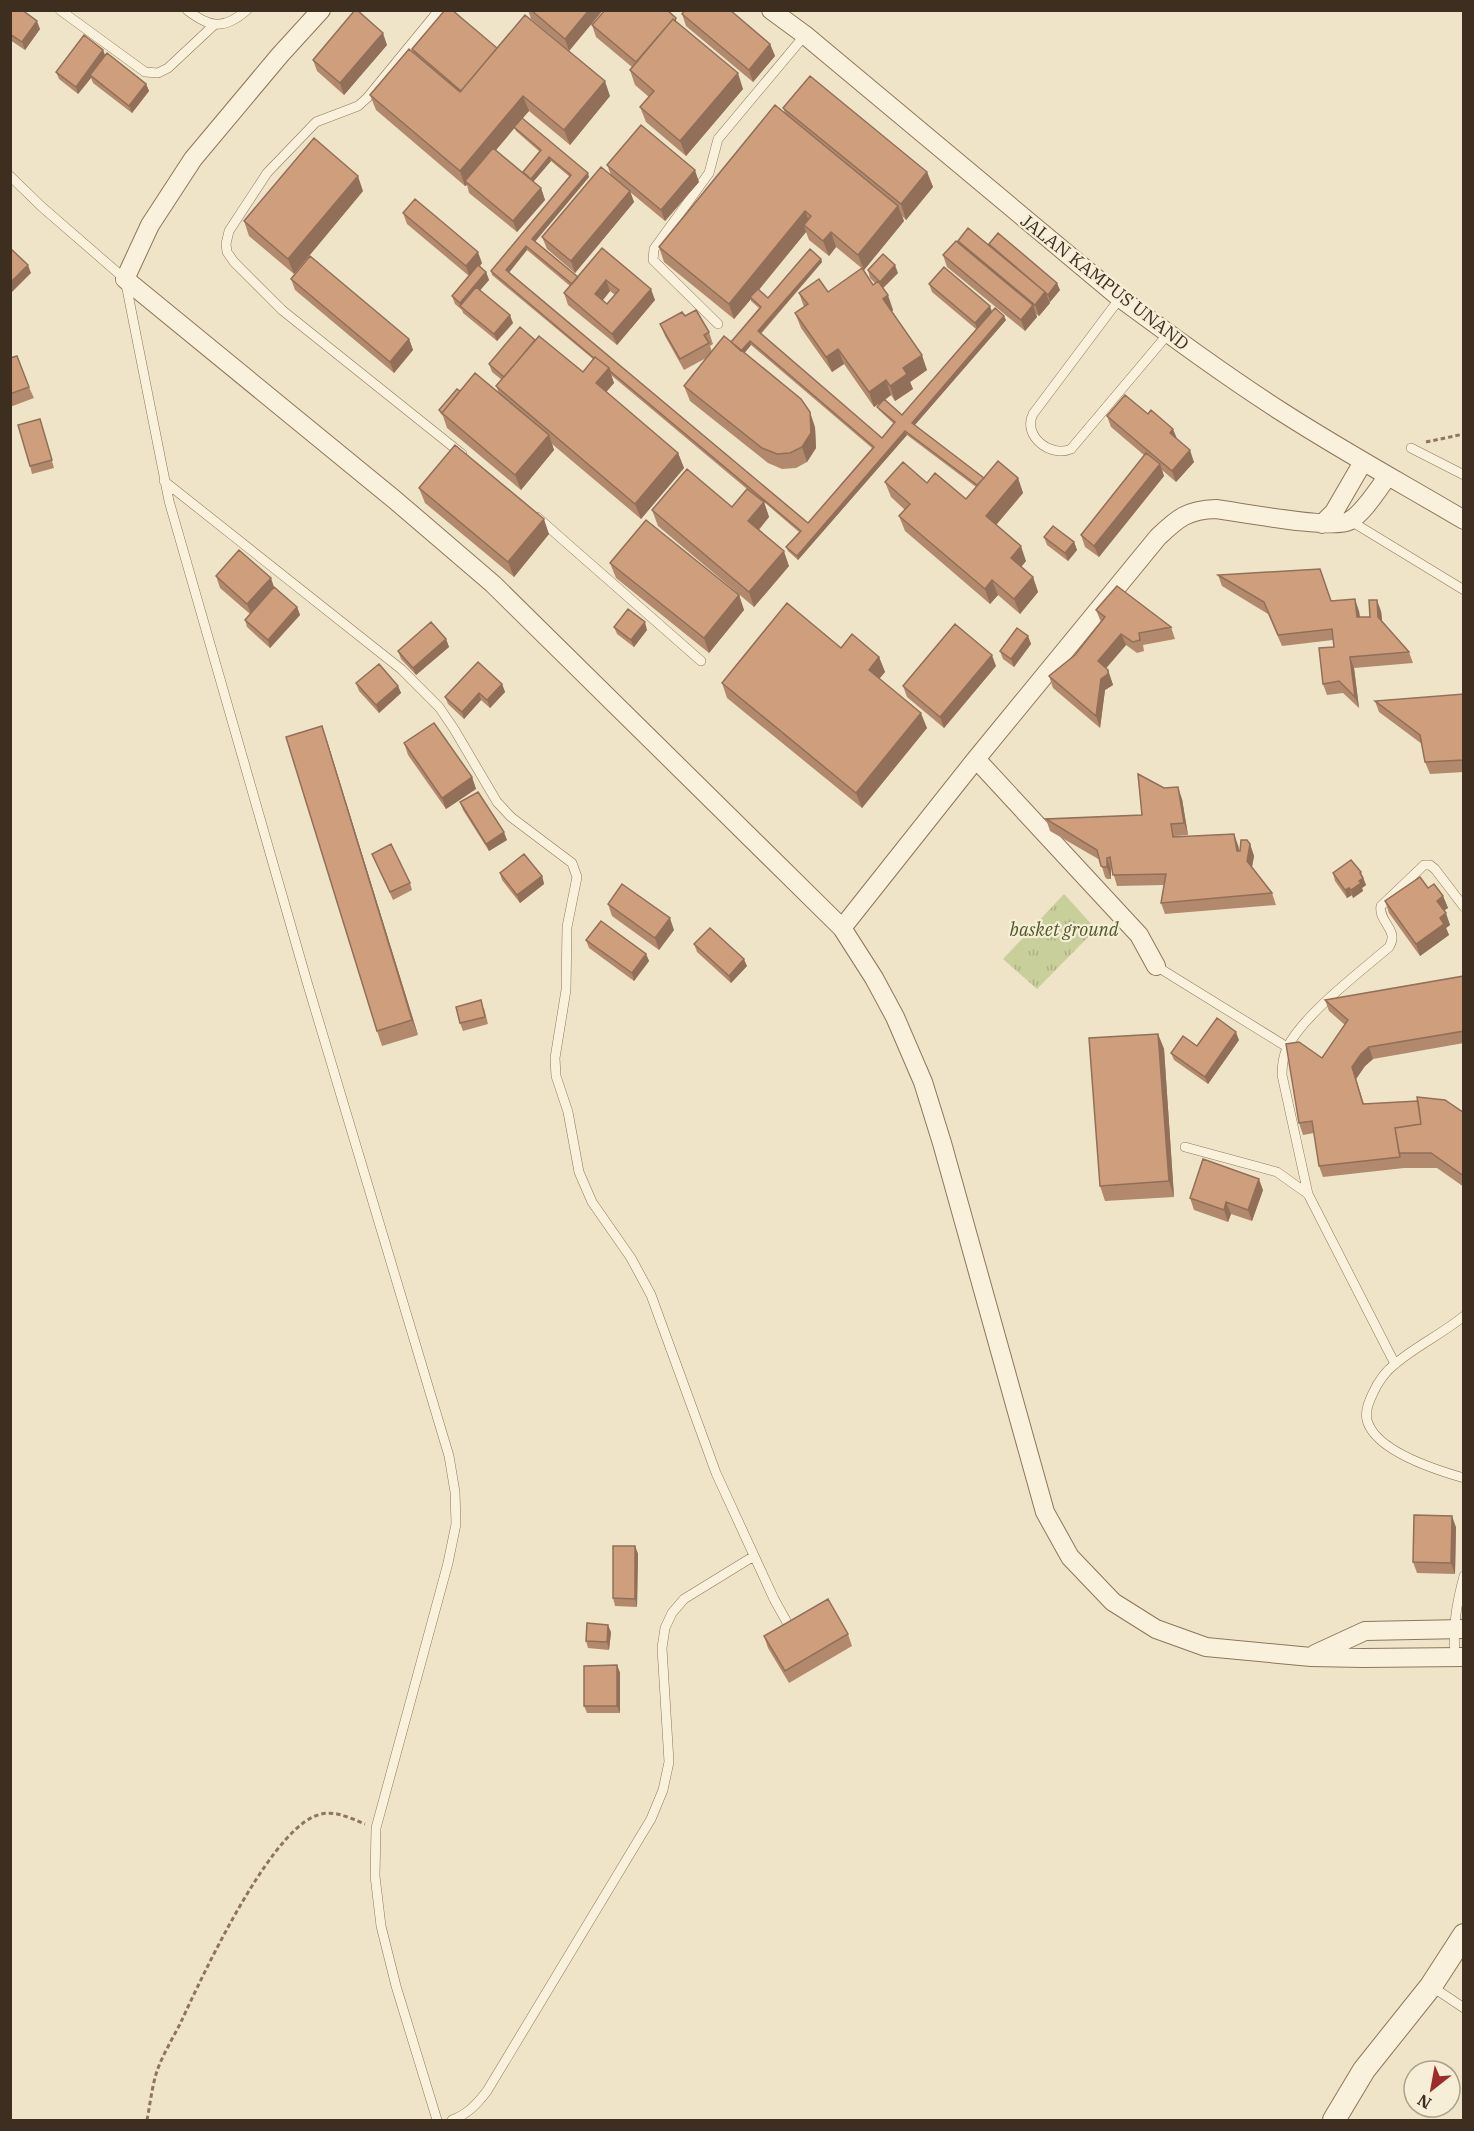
<svg xmlns="http://www.w3.org/2000/svg" width="1474" height="2131" font-family="'IBM Plex Serif',serif">
<style>
.park{fill:url(#park-tufts)}
.lines{fill:none;stroke-linecap:round;stroke-linejoin:round}
.service-casing{stroke:#8d765c;stroke-width:10}
.minor-casing{stroke:#8d765c;stroke-width:20}
.tertiary-casing{stroke:#8d765c;stroke-width:24}
.path{stroke:#8d765c;stroke-width:3;stroke-dasharray:4.5 3;stroke-linecap:butt}
.service{stroke:#faf1dc;stroke-width:9}
.minor{stroke:#faf1dc;stroke-width:18}
.tertiary{stroke:#faf1dc;stroke-width:22}
.wall{fill:#b2896c;fill-rule:evenodd}
.shaded-wall{fill:#916f58}
.building{fill:#cf9f7d;stroke:#916f58;stroke-width:1.5;fill-rule:evenodd}
.labels{text-anchor:middle;dominant-baseline:central;stroke-width:4.5;stroke-linejoin:round;paint-order:stroke}
.street-label{font-size:18px;fill:#3d2e20;stroke:#f7eed8}
.park-label{font-size:18px;font-style:italic;fill:#4d5a26;stroke:#f7eed8}
</style>
<defs>
<pattern id="park-tufts" width="24" height="20" patternUnits="userSpaceOnUse" patternTransform="scale(1.5)"><rect width="24" height="20" fill="#c9cf9b"/><path d="M3 7l-1-3M5 7V3M7 7l1-3M15 17l-1-3M17 17v-4M19 17l1-3" fill="none" stroke="#aeb285"/></pattern>
</defs>
<rect width="100%" height="100%" fill="#f0e4c8"/>
<path class="park" d="M1064,894L1096,929L1037,989L1003,959Z"/>
<g class="lines">
<g class="service-casing">
<path id="service" d="M60,10L145,72L158,73L168,68L214,25
M187,10C210,28 224,30 247,10
M439,10L367,98L358,106L316,122L267,173L229,231L226,244L227,252L234,262L282,310L462,454
M10,176L42,207L125,279L169,501L307,982L449,1456L455,1492L456,1524L448,1563L376,1828L375,1876L381,1926L396,1986L437,2120
M1120,298L1033,414C1022,436 1051,458 1071,449L1168,334
M718,324L653,260L654,249L709,173L718,139L805,35
M1411,448L1464,475
M164,481L401,669L439,707L454,729L497,802L511,817L572,863L577,877L567,927L566,990L555,1058L556,1076L568,1112L579,1172L592,1202L631,1258L651,1295L716,1473L774,1599L789,1626
M537,517L701,661
M1349,520L1464,590
M1156,966L1287,1047
M1185,1147L1277,1172L1308,1194
M1464,1316C1442,1334 1416,1346 1395,1364C1386,1371 1378,1382 1373,1393C1369,1402 1365,1410 1367,1420C1375,1451 1436,1470 1464,1478
M1395,1364L1308,1194L1282,1075C1282,1066 1283,1057 1287,1048C1303,1015 1360,972 1389,947C1400,930 1378,922 1381,906L1424,865H1430L1435,869L1464,907
M1455,1656C1453,1626 1456,1606 1464,1576
M1431,1986L1464,2008
M452,2120C468,2114 477,2104 487,2091L651,1819L663,1790L669,1762L662,1648L665,1628L672,1613L684,1599L754,1556"/>
</g>
<g class="minor-casing">
<path id="minor" d="M321,10L280,55L193,159L150,225L125,279L395,500L493,584L842,928L874,978L895,1017L923,1082L942,1143L1045,1512L1070,1557L1113,1602L1156,1629L1206,1647L1311,1657L1363,1658L1464,1657
M771,10L805,35L1120,298C1173,337 1226,376 1282,412C1341,450 1403,484 1464,520
M1322,524L1334,512L1363,462
M976,759L1139,935L1156,966
M842,928L976,759L1158,537C1178,518 1187,510 1216,509C1240,512 1333,530 1349,521C1363,514 1378,489 1388,476
M1315,1654L1365,1631L1464,1629"/>
</g>
<g class="tertiary-casing">
<path id="tertiary" d="M1334,2120L1364,2070L1431,1986L1464,1935"/>
</g>
<path class="path" d="M1426,442L1464,434
M147,2120C150,2105 152,2086 157,2071C163,2054 173,2038 181,2022C203,1974 267,1838 313,1817C331,1808 348,1817 365,1824"/>
<use href="#service" class="service"/>
<use href="#minor" class="minor"/>
<use href="#tertiary" class="tertiary"/>
</g>
<path class="wall" d="M10,10L40,29L25,50L10,40Z
M528,10H603L569,51L531,19Z
M682,14L770,44L775,56L753,82L686,26Z
M678,24L743,89L686,156L646,122L640,107L649,97L635,85L630,70L632,67L596,37L592,25Z
M387,45L344,95L317,71L313,60Z
M497,48L610,96L570,145L529,111L522,118L589,177L535,241L578,277L602,248L655,300L617,345L568,305L564,293L570,286L527,250L509,272L808,523L872,448L751,345L744,353L815,427L816,448L807,462L796,468L782,469L768,463L690,401L684,386L708,357L684,370L665,336L660,324L685,316L709,332L713,344L710,346L712,352L731,342L759,308L751,301V299L734,319L664,262L659,247L785,113L783,108L927,172L933,187L906,220L902,216L904,221L864,270L836,247L829,256L809,240L806,232L759,290L768,298L821,259L822,262L761,334L882,438L894,424L879,410L877,407L881,402L874,407L844,364L832,372L801,328L795,313L804,307L799,293L828,292L873,285L875,283L870,278L868,270L898,273L883,288L893,310L892,312L927,370L910,382L913,389L895,401L891,395L885,400L902,415L976,329L932,292L929,284L992,312L1006,320L915,425L984,478H1018L1023,493L996,525L1026,561L1021,567L1033,577L1038,592L1020,614L998,595L990,604L905,531L899,516L905,510L891,497L885,482L927,483L966,499L976,487L907,435L798,560L788,551L786,547L799,532L764,502L769,517L759,530L789,566L754,607L658,526L652,510L732,507L747,489L611,375L614,383L606,392L678,453L684,468L641,519L552,444L554,450L521,490L447,428L443,416L441,414L439,410L460,391L499,393L496,386L502,380L492,372L489,364L535,340L583,372L593,359L492,275L491,271L570,177L551,161L533,182L541,188L545,200L517,232L469,193L467,185L465,186L376,110L370,95L413,52L412,49ZM514,128L516,131L540,152L523,173L496,150ZM610,291L615,295L607,304L603,300Z
M103,50L105,55L146,84L149,91L132,113L93,83L91,78L78,94L59,79L56,72Z
M607,165L699,182L665,221L630,192L634,202L575,273L547,249L542,237L611,175Z
M363,191L294,274L249,236L244,221Z
M403,213L482,263L480,266L486,272L489,280L480,290L513,323L497,341L463,313L462,310L455,304L452,296L469,276L407,224Z
M958,241L989,244L1060,290L1050,302L1049,301L1050,303L1039,316L1036,314L1037,317L1025,331L947,267L943,255L959,243Z
M291,279L409,339L413,350L394,373L295,290Z
M10,358L29,387L34,398L10,407Z
M1107,416L1177,440L1194,462L1176,482L1162,470L1164,476L1099,557L1085,547L1081,535L1145,456L1111,427Z
M40,419L54,468L32,474L30,466Z
M419,488L549,534L514,577L425,503Z
M1044,537L1074,542L1077,550L1068,561L1047,545Z
M610,563L739,595L744,610L709,653L616,578Z
M1218,575L1331,601L1359,611L1360,617H1370L1381,611L1382,621L1409,652L1413,663L1354,668L1359,708L1343,693L1327,695L1323,684L1334,647L1333,640L1282,646L1268,614L1222,586Z
M216,576L274,587L297,607L300,615L270,648L247,627L245,620L250,614L220,588Z
M1096,610L1171,627L1175,639L1143,645L1144,651L1137,653L1126,645L1106,668L1108,670L1113,685L1105,690L1100,728L1053,688L1049,676L1075,655L1101,622Z
M614,627L647,630L634,647L617,634Z
M1028,636L1031,644L1014,667L1003,659L1000,651Z
M446,639L449,647L416,675L401,659L398,651Z
M841,648L879,657L885,672L879,679L927,728L862,808L727,698L722,683Z
M996,666L944,728L907,697L903,686Z
M356,683L398,686L401,693L379,713L359,691Z
M502,684L505,692L490,708L481,700L464,719L448,704L445,697Z
M1464,694V772L1430,774L1425,762L1422,744L1379,712L1375,701Z
M327,741L418,1035L382,1046L377,1031Z
M404,743L472,777L476,789L446,809L408,755Z
M1182,799L1188,835L1175,836V837L1238,845L1239,851L1250,844L1254,856L1252,867L1272,893L1276,905L1165,914L1161,903L1164,885L1117,886L1112,869H1111V879H1107L1105,877L1100,860L1050,831L1046,819L1142,815Z
M460,802L507,840L489,851L463,810Z
M372,854L410,883L412,890L393,900Z
M1361,872L1366,885L1362,888L1363,891L1353,898L1352,895L1347,898L1335,881L1333,873Z
M500,873L542,876L544,884L520,903L502,880Z
M1428,888L1443,896L1448,908L1444,910L1450,925L1446,928L1449,935L1420,956L1389,913L1385,901Z
M608,904L674,930L659,950L612,916Z
M586,940L646,954L649,961L634,981L589,948Z
M694,944L747,966L731,983L697,952Z
M1464,976V1043L1373,1059L1365,1066L1356,1079L1364,1104L1464,1113V1187L1437,1168H1404L1323,1177L1319,1166L1314,1133L1303,1135L1299,1123L1322,1058L1345,1025L1329,1011L1325,1000Z
M484,1008L488,1024L463,1031L460,1023Z
M1158,1034L1164,1049L1174,1197L1105,1201L1100,1186Z
M1239,1040L1208,1084L1174,1060L1171,1053Z
M1263,1190L1252,1221L1231,1214L1228,1222L1194,1210L1190,1198Z
M1456,1527L1455,1574L1417,1573L1413,1562Z
M635,1546L638,1554L637,1607L615,1606L613,1598Z
M611,1632L609,1650L588,1648L586,1641Z
M848,1634L852,1646L789,1683L768,1648L764,1636Z
M617,1665L620,1673V1713H587L584,1706Z"/>
<path class="shaded-wall" d="M589,10H603L569,51L565,39Z
M37,21L40,29L25,50L22,42Z
M383,33L387,45L344,95L340,83Z
M770,44L775,56L753,82L749,70Z
M103,50L106,58L90,75L91,78L78,94L76,87Z
M738,73L743,89L686,156L680,141Z
M605,81L610,96L570,145L564,130Z
M146,84L149,91L132,113L129,106Z
M523,96L529,111L468,183L465,181L467,185L465,186L460,171Z
M549,157L551,161L532,183L531,179Z
M695,170L699,182L665,221L661,210Z
M927,172L933,187L906,220L901,204Z
M588,173L589,177L534,243L532,239Z
M358,176L363,191L294,274L288,259Z
M541,188L545,200L517,232L513,221Z
M630,191L634,202L575,273L571,261Z
M898,206L904,221L864,270L858,255Z
M805,211L811,226L804,225L806,232L751,299L750,297L751,299L734,319L729,304Z
M831,232L836,247L829,256L823,241Z
M526,246L527,250L508,274L506,270Z
M478,252L482,263L470,278L466,266Z
M821,259L822,262L759,335L758,331Z
M28,265L31,273L10,294V283Z
M895,265L898,273L882,289L880,282Z
M486,272L489,280L464,309L461,306L460,303Z
M606,280L610,291L599,305L595,294Z
M1057,283L1060,290L1050,302L1048,295Z
M651,289L655,300L617,345L612,334Z
M1045,292L1050,303L1039,316L1035,305Z
M888,295L893,310L888,314L883,299Z
M1033,305L1037,317L1025,331L1021,320Z
M990,306L993,314L978,331L975,323Z
M510,315L513,323L497,341L494,334Z
M1004,316L1006,320L913,427L912,423Z
M409,339L413,350L394,373L390,362Z
M750,341L751,345L742,356L740,352Z
M838,349L844,364L832,372L826,357Z
M922,355L927,370L910,382L913,389L895,401L890,386L903,368Z
M609,368L614,383L601,398L596,383Z
M886,380L891,395L874,407L869,392Z
M810,412L815,427L816,448L807,462L802,447Z
M1173,429L1178,441L1170,433Z
M905,431L907,435L798,560L797,556Z
M549,435L554,450L521,490L515,475Z
M1190,450L1194,462L1176,482L1172,471Z
M678,453L684,468L641,519L635,504Z
M1160,464L1164,476L1099,557L1094,546Z
M1018,478L1023,493L991,531L986,516Z
M764,502L769,517L753,536L748,521Z
M544,519L549,534L514,577L508,562Z
M1074,542L1077,550L1068,561L1065,553Z
M1021,546L1026,561L1016,573L1011,558Z
M784,551L789,566L754,607L749,592Z
M1033,577L1038,592L1020,614L1014,599Z
M271,578L275,590L252,616L247,604Z
M992,580L998,595L990,604L985,589Z
M739,595L744,610L709,653L704,638Z
M1355,599L1359,611L1361,628L1357,617Z
M1377,600L1381,611L1383,628L1378,617Z
M297,607L300,615L270,648L268,640Z
M645,622L647,630L634,647L631,640Z
M1121,634L1126,645L1102,673L1098,661Z
M1028,636L1031,644L1014,667L1011,659Z
M446,639L449,647L416,675L413,668Z
M992,655L996,666L944,728L940,717Z
M879,657L885,672L874,685L869,670Z
M1350,657L1354,668L1359,708L1355,697Z
M1108,670L1113,685L1105,690L1100,728L1096,716L1101,679Z
M502,684L505,692L490,708L487,700Z
M398,686L401,693L379,713L376,705Z
M479,693L481,700L464,719L462,712Z
M921,713L927,728L862,808L856,793Z
M322,726L327,741L418,1035L412,1020Z
M472,777L476,789L446,809L442,798Z
M1178,787L1182,799L1188,835L1184,823Z
M504,832L507,840L489,851L486,844Z
M1234,834L1238,845L1241,862L1237,851Z
M1250,844L1254,856L1251,872L1247,861Z
M1107,858L1111,869V879L1107,867Z
M542,876L544,884L520,903L517,895Z
M1363,878L1366,885L1362,888L1363,891L1353,898L1351,890L1359,881Z
M1349,888L1352,895L1347,898L1345,890Z
M1443,896L1448,908L1442,912L1437,901Z
M1446,913L1450,925L1446,928L1449,935L1420,956L1416,944L1440,918Z
M670,918L674,930L659,950L655,938Z
M646,954L649,961L634,981L632,973Z
M744,959L747,966L731,983L729,976Z
M1236,1032L1239,1040L1208,1084L1205,1077Z
M1158,1034L1164,1049L1174,1197L1169,1181Z
M1369,1047L1373,1059L1365,1066L1356,1079L1367,1115L1352,1067L1361,1054Z
M1259,1179L1263,1190L1252,1221L1248,1210Z
M1226,1202L1231,1214L1228,1222L1224,1210Z
M1452,1516L1456,1527L1455,1574L1451,1563Z
M635,1546L638,1554L637,1607L635,1599Z
M608,1625L611,1632L609,1650L607,1642Z
M617,1665L620,1673V1713L617,1706Z"/>
<path class="building" d="M10,10H22L37,21L22,42L10,34Z
M355,10H357L383,33L340,83L313,60Z
M445,10H452L497,48L461,91L412,49Z
M531,10H589L565,39Z
M605,10H667L676,18L675,21L673,19L636,62L592,25Z
M685,10H730L770,44L749,70L682,14Z
M525,15L605,81L564,130L523,96L460,171L370,95L409,49L460,92Z
M673,19L738,73L680,141L640,107L654,91L630,70Z
M84,35L103,50L76,87L56,72Z
M107,53L146,84L129,106L90,75Z
M810,76L927,172L901,204L783,108Z
M775,105L898,206L858,255L831,232L823,241L804,225L811,216L805,211L729,304L659,247Z
M522,118L588,173L532,239L578,277L572,284L526,246L506,270L808,523L874,447L750,341L741,351L731,342L761,307L750,297L758,289L768,298L810,249L821,259L758,331L882,438L895,422L877,407L884,399L902,415L995,308L1004,316L912,423L984,478L977,485L905,431L797,556L786,547L801,531L610,371L609,368L595,357L594,358L491,271L571,175L549,157L531,179L523,172L541,150L514,127Z
M641,125L695,170L661,210L607,165Z
M314,138L358,176L288,259L244,221Z
M493,148L541,188L513,221L465,181Z
M601,167L630,191L571,261L542,237Z
M415,199L478,252L466,266L403,213Z
M968,228L1045,292L1035,305L958,241Z
M998,233L1057,283L1048,295L1045,292L989,244Z
M956,241L1033,305L1021,320L943,255Z
M10,248L28,265L10,283Z
M602,248L651,289L612,334L564,293ZM606,280L619,290L607,304L595,294Z
M883,254L895,265L880,282L868,270Z
M310,256L409,339L390,362L291,279Z
M478,265L486,272L460,303L452,296Z
M944,267L990,306L975,323L929,284Z
M862,268L873,285L878,281L888,295L883,299L922,355L903,368L907,374L890,386L886,380L869,392L838,349L826,357L795,313L808,304L799,293L819,279L828,292Z
M476,287L510,315L494,334L460,306Z
M696,310L709,332L704,335L709,343L680,359L660,324L682,312L685,316Z
M520,327L535,340L504,377L489,364Z
M539,336L583,372L595,357L609,368L596,383L678,453L635,504L496,386Z
M724,336L801,399L810,412L811,433L802,447L790,453L777,454L762,448L684,386Z
M17,356L29,387L10,394V358Z
M475,373L549,435L515,475L442,413Z
M457,389L460,391L442,413L439,410Z
M1125,395L1148,414L1151,410L1173,429L1170,433L1190,450L1172,471L1107,416Z
M40,419L52,460L30,466L18,425Z
M455,445L544,519L508,562L419,488Z
M1146,453L1160,464L1094,546L1081,535Z
M998,461L1018,478L986,516L1021,546L1011,558L1033,577L1014,599L992,580L985,589L899,516L910,504L885,482L903,462L927,483L935,473L966,499Z
M687,469L732,507L747,489L764,502L748,521L784,551L749,592L652,510Z
M646,520L739,595L704,638L610,563Z
M1053,526L1074,542L1065,553L1044,537Z
M239,550L271,578L247,604L216,576Z
M1320,569L1331,601L1355,599L1357,617H1370L1369,600H1377L1378,617L1409,652L1350,657L1355,697L1339,681L1323,684L1319,648L1334,647L1332,629L1278,635L1264,602L1218,575Z
M1117,586L1171,627L1139,633L1140,640L1133,642L1121,634L1098,661L1108,670V674L1101,679L1096,716L1049,676L1075,655L1105,617L1096,610Z
M274,587L297,607L268,640L245,620Z
M787,603L841,648L852,634L879,657L869,670L921,713L856,793L722,683Z
M628,609L645,622L631,640L614,627Z
M431,622L446,639L413,668L398,651Z
M955,624L992,655L940,717L903,686Z
M1017,628L1028,636L1011,659L1000,651Z
M478,662L502,684L487,700L479,693L462,712L445,697Z
M379,664L398,686L376,705L356,683Z
M1464,694V760L1425,762L1420,735L1375,701Z
M434,723L472,777L442,798L404,743Z
M322,726L412,1020L377,1031L286,737Z
M1138,774L1164,788L1178,787L1184,823L1171,824L1173,837L1234,834L1237,851H1240L1241,840H1247L1250,844L1247,861L1272,893L1161,903L1166,874L1113,875L1110,857L1107,858V867H1103L1101,866L1097,850L1046,819L1142,815Z
M478,792L504,832L486,844L460,802Z
M391,844L410,883L390,892L372,854Z
M524,854L542,876L517,895L500,873Z
M1351,860L1361,872L1360,873L1363,878L1359,881L1361,883L1351,890L1349,888L1345,890L1333,873Z
M1420,877L1428,888L1434,884L1443,896L1437,901L1446,913L1440,918L1444,924L1416,944L1385,901Z
M622,884L670,918L655,938L608,904Z
M601,921L646,954L632,973L586,940Z
M710,928L744,959L729,976L694,944Z
M1464,976V1031L1369,1047L1361,1054L1352,1067L1363,1104L1418,1101L1421,1124L1395,1128L1400,1157L1319,1166L1312,1121L1299,1123L1286,1044L1299,1042L1322,1058L1348,1020L1325,1000Z
M481,1000L485,1017L460,1023L456,1007Z
M1217,1018L1236,1032L1205,1077L1171,1053L1183,1036L1197,1046Z
M1158,1034L1169,1181L1100,1186L1089,1038Z
M1417,1097L1445,1100L1464,1113V1176L1431,1153H1399L1395,1128L1421,1124Z
M1203,1159L1259,1179L1248,1210L1226,1202L1224,1210L1190,1198Z
M1414,1515L1452,1516L1451,1563L1413,1562Z
M613,1546H635V1599L613,1598Z
M828,1599L848,1634L785,1671L764,1636Z
M587,1623L608,1625L607,1642L586,1641Z
M617,1665V1706H584V1666Z"/>
<g class="labels">
<g class="street-label">
<text transform="translate(1105 282) rotate(38)">JALAN KAMPUS UNAND</text>
</g>
<g class="park-label">
<text x="1064" y="929">basket ground</text>
</g>
</g>
<rect width="1474" height="2131" fill="none" stroke="#3d2e20" stroke-width="24"/>
<g transform="translate(1432 2089) rotate(211)"><circle r="28" fill="#f7eed8" stroke="#ada18e" stroke-width="1.5"/>
<path d="M0-4.5L10 22L0 15L-10 22Z" fill="#9e2a2b"/>
<text y="-9" font-size="16" font-weight="bold" text-anchor="middle" fill="#3d2e20">N</text>
</g>
</svg>
